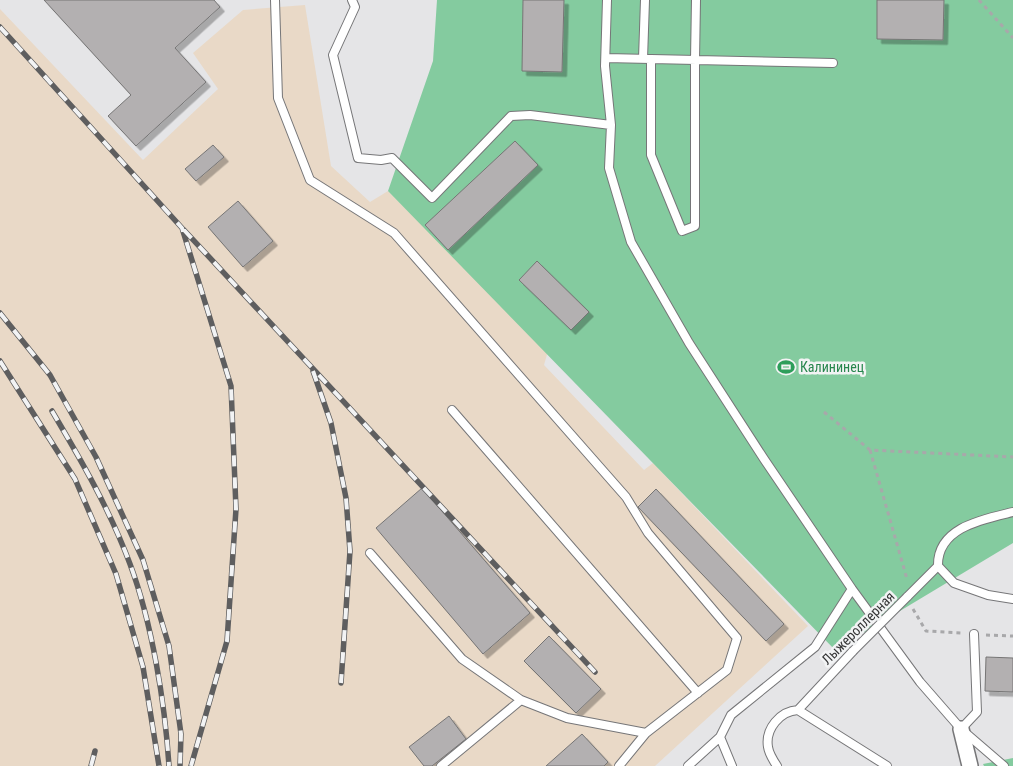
<svg xmlns="http://www.w3.org/2000/svg" width="1013" height="766" font-family="'Roboto Condensed',sans-serif">
<style>
.industrial{fill:#e9d9c7}
.green{fill:#84cb9f}
.building{fill:#b3b0b1;stroke:#767575;filter:url(#shadow)}
.lines{fill:none;stroke-linecap:round;stroke-linejoin:round}
.lane-casing{stroke:#767678;stroke-width:10}
.street-casing{stroke:#767678;stroke-width:18}
.path{stroke:#a8a8aa;stroke-width:3;stroke-dasharray:4 4;stroke-linecap:butt}
.lane{stroke:#fff;stroke-width:8}
.street{stroke:#fff;stroke-width:15}
.rail-casing{stroke:#5e5e5f;stroke-width:5.5}
.rail{stroke:#f2f3f4;stroke-width:4;stroke-dasharray:11;stroke-linecap:butt}
.lane-bridge-casing{stroke:#767678;stroke-width:10;stroke-linecap:butt}
.lane-bridge{stroke:#fff;stroke-width:8}
.labels{text-anchor:middle;dominant-baseline:central;stroke-width:5;stroke-linejoin:round;paint-order:stroke}
.leisure-label{font-size:14px;fill:#27864d;stroke:#f2f3f4;text-anchor:start}
.street-label{font-size:14px;fill:#343435;stroke:#f2f3f4}
</style>
<defs>
<filter id="shadow"><feDropShadow dx="4.5" dy="4.5" stdDeviation="0" flood-color="#0004"/></filter>
</defs>
<rect width="100%" height="100%" fill="#e5e5e7"/>
<path class="industrial" d="M305,5L331,166L370,202L388,191L548,351L544,365L644,470L653,463L808,626L655,766H0V9L143,160L218,89L193,53L243,10Z"/>
<path class="green" d="M437,0H1013V543L835,650L388,191L433,61Z
M1013,758V766H984L983,764Z"/>
<path class="building" d="M44,0H214L220,7L175,48L206,82L136,146L108,116L131,95Z
M523,0H564L562,72L522,71Z
M877,0H944L943,40L877,39Z
M515,141L538,165L448,250L425,225Z
M213,145L224,157L196,181L185,169Z
M238,201L273,241L243,267L208,227Z
M537,261L589,312L571,330L519,280Z
M422,488L530,613L483,654L376,528Z
M656,489L784,624L766,641L638,507Z
M549,636L601,689L576,713L524,661Z
M986,657L1013,658V692L985,691Z
M449,716L466,739L432,766H424L409,747Z
M582,734L608,762L604,766H546Z"/>
<g class="lines">
<g class="lane-casing">
<path id="lane" d="M275,0L278,98L310,180L394,233L626,497L648,533L737,638L727,670L646,733L567,718L521,700L462,659L370,553
M352,0L355,7L333,55L358,158L381,160L392,158L432,198L511,116L530,115L611,125
M607,0L605,66L611,125L609,168L631,242L689,343L764,459L852,589L920,682L961,729L1004,766
M606,58L833,63
M643,59L645,0
M651,59V155L682,231L695,226V60L696,0
M452,410L698,693
M1013,512C984,519 937,527 938,566L954,583L988,595L1013,599
M907,597L938,566
M798,710L853,651
M961,729L977,712L974,634
M441,766L521,700
M619,766L646,733
M688,766L720,737
M732,766L720,737L731,715L815,647L852,589
M777,766C773,760 769,754 768,747C765,729 780,711 798,710L887,766"/>
</g>
<g class="street-casing">
<path id="street" d="M961,729L970,766"/>
</g>
<path class="path" d="M979,0L1013,38
M824,412L870,450L1013,457
M870,450L907,579
M913,609L926,631L962,633
M986,635L1013,636"/>
<use href="#lane" class="lane"/>
<use href="#street" class="street"/>
<g class="rail-casing">
<path id="rail" d="M0,27L182,228L231,386L236,509L227,641L191,766
M184,230L595,672
M0,313L50,375L96,457L143,560L169,646L181,734L180,766
M0,361L75,479L116,574L143,667L159,766
M313,371L331,423L346,498L350,551L341,683
M52,411C81,460 110,510 130,564C152,623 165,703 169,766
M91,766L95,751"/>
</g>
<use href="#rail" class="rail"/>
<g class="lane-bridge-casing">
<path id="lane-bridge" d="M853,651L907,597"/>
</g>
<use href="#lane-bridge" class="lane-bridge"/>
</g>
<defs>
<g id="stadium-bare" transform="scale(1.35)"><path d="M0-5a6.5 5 0 1 0 0 10a6.5 5 0 1 0 0-10ZM-3.5-1.8h7v3.6h-7Z" fill="#2e9e5b" stroke="#f2f3f4" stroke-width="2.5" paint-order="stroke"/></g>
</defs>
<g fill-rule="evenodd">
<use href="#stadium-bare" x="786" y="367"/>
</g>
<g class="labels">
<g class="leisure-label">
<text x="800" y="367">Калининец</text>
</g>
<g class="street-label">
<text transform="translate(858 628) rotate(-45)">Лыжероллерная</text>
</g>
</g>
</svg>
